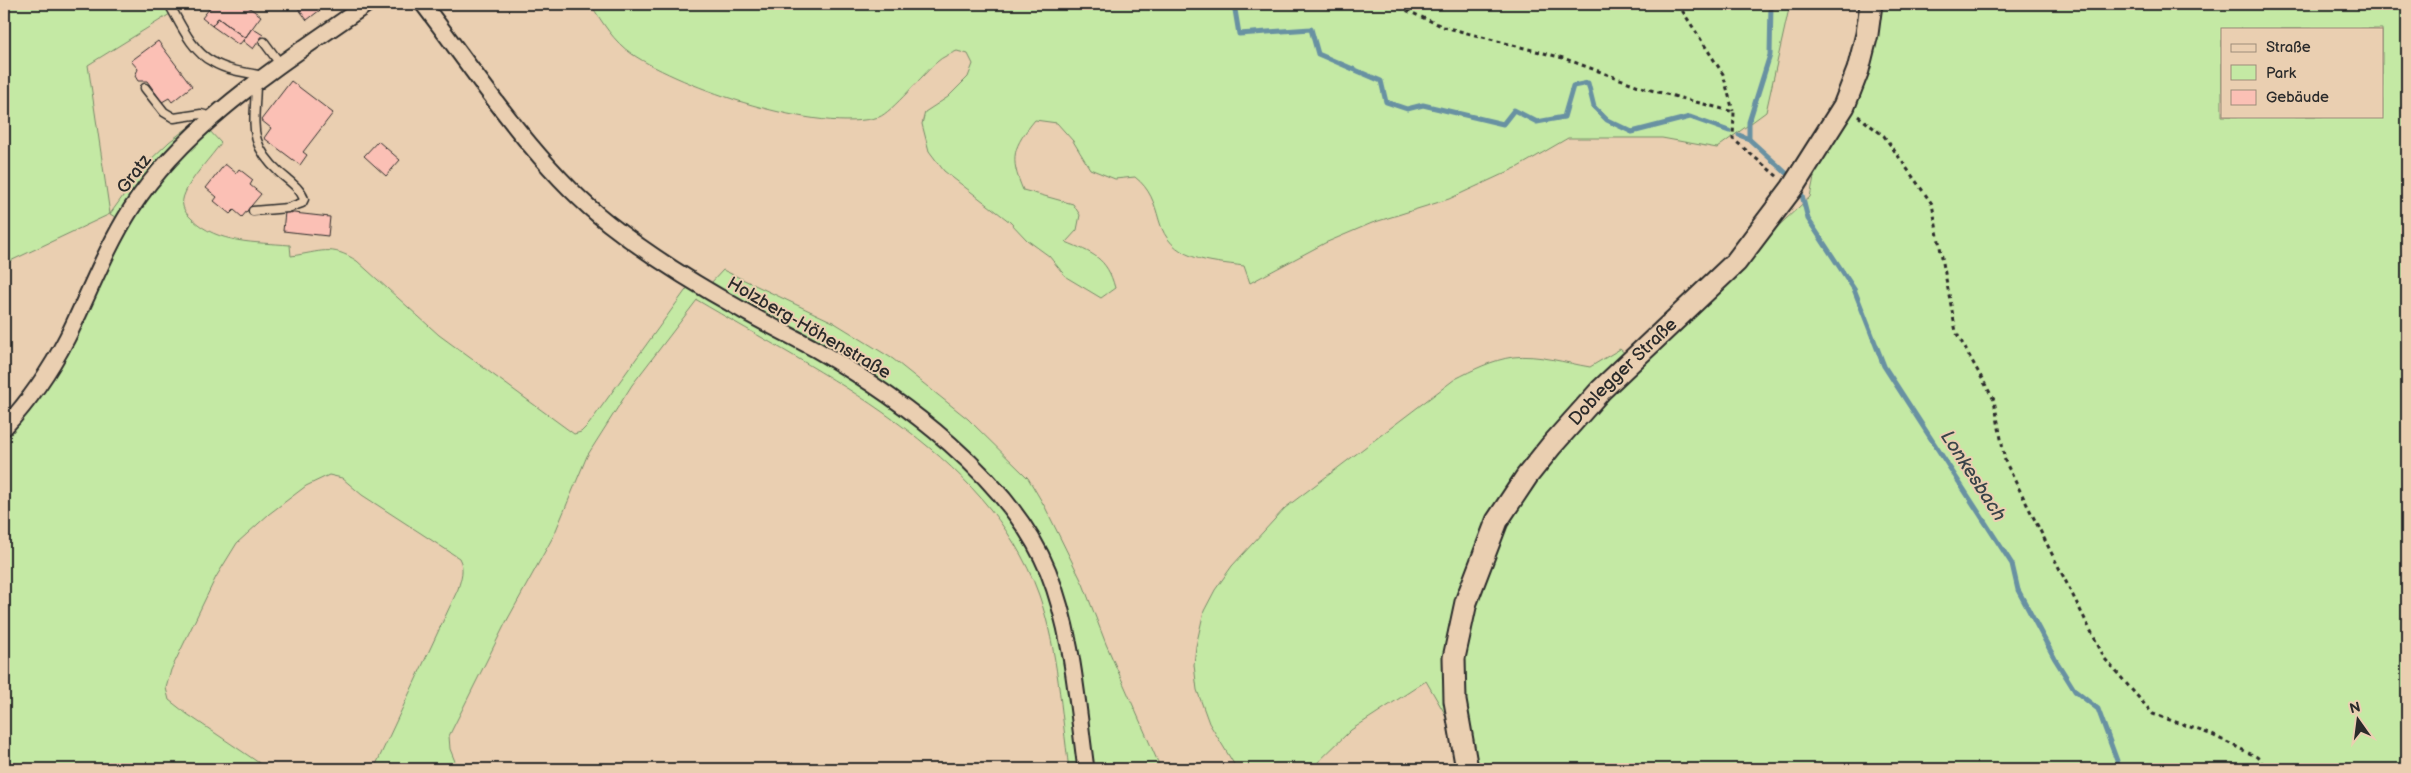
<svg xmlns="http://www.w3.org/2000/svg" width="2411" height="773" font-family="'Balsamiq Sans',sans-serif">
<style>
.green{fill:#c4e9a4;stroke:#788a68;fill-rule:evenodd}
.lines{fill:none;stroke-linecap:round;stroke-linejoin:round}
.stream{stroke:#6891a2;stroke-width:5}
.building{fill:#fbc0b5;stroke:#2b2b2b}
.lane-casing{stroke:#2b2b2b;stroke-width:11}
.street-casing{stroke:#2b2b2b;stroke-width:19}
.secondary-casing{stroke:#2b2b2b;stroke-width:25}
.path{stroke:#2b2b2b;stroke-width:3;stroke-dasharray:4 4;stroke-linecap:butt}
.lane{stroke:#eacfb1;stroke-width:8}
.street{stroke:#eacfb1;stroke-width:15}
.secondary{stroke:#eacfb1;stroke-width:21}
.labels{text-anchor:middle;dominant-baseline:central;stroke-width:4;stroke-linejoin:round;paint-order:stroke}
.street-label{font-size:18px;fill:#2b2b2b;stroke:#eacfb1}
.water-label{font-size:19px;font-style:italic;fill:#3a4449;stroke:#eacfb1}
</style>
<rect width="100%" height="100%" fill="#eacfb1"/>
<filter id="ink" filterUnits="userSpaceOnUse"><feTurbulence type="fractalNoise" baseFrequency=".02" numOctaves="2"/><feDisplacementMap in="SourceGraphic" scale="10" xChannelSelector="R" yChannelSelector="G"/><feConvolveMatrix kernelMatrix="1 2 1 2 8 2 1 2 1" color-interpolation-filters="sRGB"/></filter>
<g filter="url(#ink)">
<path class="green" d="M4,4H164L170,14L88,65L110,214L147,163L169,142L198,120L201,122L120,220L110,214L4,264Z
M1790,4L1766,112L1717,148L1662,138H1568L1518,167L1449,199L1372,223L1325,243L1250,283L1244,266C1209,261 1170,261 1159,220C1154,202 1150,189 1135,177L1115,179L1090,169L1073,141L1057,123L1035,120C1013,147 1009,157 1023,190L1073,204L1080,215L1077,230L1066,242C1092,253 1107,257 1115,288L1101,298L1066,277L1049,256L1027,240L1010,222L944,171L929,151L922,124L925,112L948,97L968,77L973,64L968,54L957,51C950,54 942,57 937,62C924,73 891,113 879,117C819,135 683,88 632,54C613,41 603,23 591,5Z
M1881,4H2407V769H1477L1426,681L1351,730L1311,769H1237L1209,723L1197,690L1194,665L1196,646L1204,611L1215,590L1232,566L1285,508L1455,379C1473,370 1492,360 1513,357C1538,354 1566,363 1590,367L1620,349L1628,356L1732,258L1756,222L1775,229L1810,197L1815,172ZM2222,29H2382V116H2222Z
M207,128L221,143C212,156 190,179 185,193C180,204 183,211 192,219C218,244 255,242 290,245L291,256C321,252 331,244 357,261L439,335L574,434L581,432L589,424L688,287C729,312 773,332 814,356C907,411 1013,488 1049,594C1067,650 1071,711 1079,769H1069C1061,712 1058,650 1039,595C987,450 821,374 697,300L632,385L587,456L554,535L505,624L449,736L450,749L458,769H374L458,589C461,578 465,569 459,558L362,495L342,478L329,475L306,486L269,514L237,543L216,577L171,670L166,688L169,700L187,714L268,769H4V437L21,418L124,233L151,191Z
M723,270L833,322L893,359L968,419L1028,478L1045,507L1083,584L1106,644L1161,769H1093L1036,532L1009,494L983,466L746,305L710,284Z"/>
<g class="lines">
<path class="stream" d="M1234,4L1239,34L1311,29L1318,54L1381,81L1386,102L1407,109L1423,105L1503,124L1514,110L1537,122L1564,117L1573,86L1588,83L1594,107L1607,120L1632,132L1690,117L1729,131
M1771,4L1770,55L1749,122V139L1786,173
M1739,135L1749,139
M1802,195L1808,219L1854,289L1884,366L2012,564L2018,590L2055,659L2075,691L2098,709L2120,769"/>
</g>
<path class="building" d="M213,4H244L261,16L245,38L218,18L212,26L202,18Z
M295,4H315L320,10L307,20Z
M218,18L245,38L239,45L212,26Z
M252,28L263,35L253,49L243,41Z
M158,41L192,86L172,102L169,98L162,102L147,81H138L135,76L138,69L131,61Z
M291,81L333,113L303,152L307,155L300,165L264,138L271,128L261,120Z
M378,141L400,160L386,176L364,156Z
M225,164L236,173L239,169L253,180L250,185L261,194L242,217L234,210L230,214L214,201L217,197L206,188Z
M285,212L330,217L328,236L283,231Z"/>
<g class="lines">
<g class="lane-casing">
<path id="lane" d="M169,4C180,23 192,52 213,62C228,71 248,73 265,76
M264,42L281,65
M145,88L164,112L174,118L201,114L213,117
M253,211L288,208L302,203L304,199C300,188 289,181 280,173C247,143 255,125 256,84"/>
</g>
<g class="street-casing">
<path id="street" d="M423,4C479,77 536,166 608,223C650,256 695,284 742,310C766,324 792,336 817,350C902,399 1010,478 1048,571C1073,634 1077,703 1086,769
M4,428C29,401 50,371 67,338C88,296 105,250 131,209C187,122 283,63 367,4"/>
</g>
<g class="secondary-casing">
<g id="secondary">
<path id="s1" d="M1467,769L1455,701L1454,658L1466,602L1497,521L1527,476L1551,446L1601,390L1736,262L1792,188L1844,106L1858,70L1867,34L1871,4"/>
</g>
</g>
<path class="path" d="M1392,4L1444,27L1563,58L1647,89L1734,112L1733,139L1778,177
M1678,4L1723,74L1733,111
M1858,116L1884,136L1932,204L1956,332L1994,400L2005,461L2105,659L2153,714L2210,734L2257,757L2267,769"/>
<use href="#lane" class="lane"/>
<use href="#street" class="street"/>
<use href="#secondary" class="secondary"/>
</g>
</g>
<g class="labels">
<g class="street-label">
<text transform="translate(134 174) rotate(-53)">Gratz</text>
<text transform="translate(809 328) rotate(30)">Holzberg-Höhenstraße</text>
<text stroke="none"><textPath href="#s1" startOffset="452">Doblegger Straße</textPath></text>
</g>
<g class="water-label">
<text transform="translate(1973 476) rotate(57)">Lonkesbach</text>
</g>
</g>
<rect width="2411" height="773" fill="none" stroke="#eacfb1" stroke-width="20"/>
<rect x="10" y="10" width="2391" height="753" fill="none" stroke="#2b2b2b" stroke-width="2" filter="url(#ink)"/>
<rect x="2221" y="28" width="162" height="90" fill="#eacfb1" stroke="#9e8d7b"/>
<rect x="2231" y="44" width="25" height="8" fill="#eacfb1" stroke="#9e8d7b"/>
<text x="2266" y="52" font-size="15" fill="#2b2b2b">Straße</text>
<rect x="2231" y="65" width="25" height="15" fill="#c4e9a4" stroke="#9e8d7b"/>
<text x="2266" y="78" font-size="15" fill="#2b2b2b">Park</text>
<rect x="2231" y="90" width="25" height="15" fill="#fbc0b5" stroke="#9e8d7b"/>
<text x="2266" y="102" font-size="15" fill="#2b2b2b">Gebäude</text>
<g transform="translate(2358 720) rotate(346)" stroke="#eacfb1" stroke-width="4" paint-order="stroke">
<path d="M0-4L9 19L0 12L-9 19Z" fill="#2b2b2b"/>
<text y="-8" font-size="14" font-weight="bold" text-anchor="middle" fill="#2b2b2b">N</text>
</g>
</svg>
